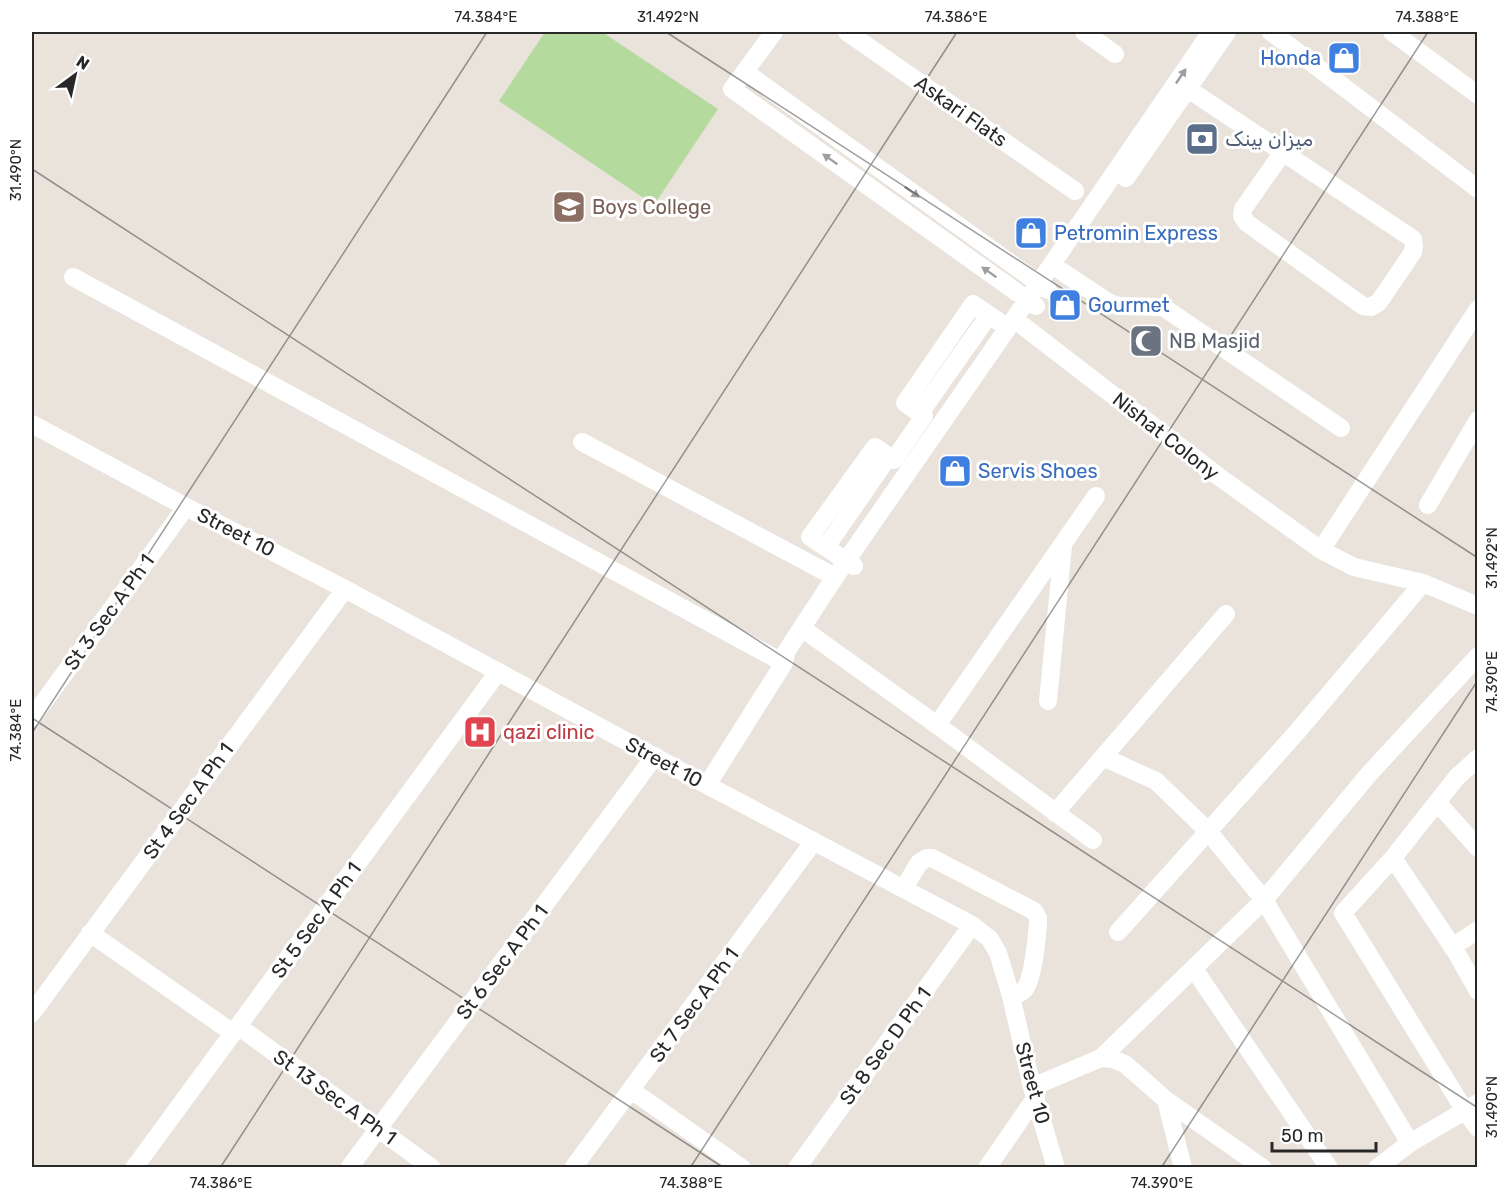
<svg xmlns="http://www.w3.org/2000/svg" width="1509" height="1199" font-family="Rubik,'Noto Naskh Arabic',sans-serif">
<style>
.grass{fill:#b4da9e}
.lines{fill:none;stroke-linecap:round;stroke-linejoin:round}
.minor{stroke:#fff;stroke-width:18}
.oneway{fill:#9e9e9e}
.ticks{fill:none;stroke:#282828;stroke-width:1.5;stroke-opacity:0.45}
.labels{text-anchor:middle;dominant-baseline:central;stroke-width:6;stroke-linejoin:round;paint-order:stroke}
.shop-label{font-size:20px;fill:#366cbe;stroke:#fff;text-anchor:start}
.street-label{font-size:20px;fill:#282828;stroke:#fff}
.service-label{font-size:20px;fill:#4e5e75;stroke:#fff;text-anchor:start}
.education-label{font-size:20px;fill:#785e54;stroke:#fff;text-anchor:start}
.worship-label{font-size:20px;fill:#5b616d;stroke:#fff;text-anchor:start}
.health-label{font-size:20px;fill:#be3a42;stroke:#fff;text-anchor:start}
.neatline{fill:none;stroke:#282828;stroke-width:2}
.ticks-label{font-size:15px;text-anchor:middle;fill:#282828}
</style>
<rect width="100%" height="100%" fill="#e9e3dc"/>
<path class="grass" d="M545,32H602L718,109L654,205L499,101Z"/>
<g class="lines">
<path class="minor" d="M774,32L732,89L1036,306
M847,32L1075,191
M1084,32L1115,54
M1271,32L1478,189
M1392,32L1478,95
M745,72L1048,290
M1188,89L1413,239L1414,246L1413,252L1379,302L1371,307L1363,306L1247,223L1242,216L1243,209L1283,152
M1126,178L1227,32
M1061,271L1108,302L1118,306L1163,307L1341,428
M73,277L784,663
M1014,319L1218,476L1321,550L1354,567L1423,583L1478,606
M920,413L989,315
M32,424L186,507L345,589L707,785L972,925L990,939L998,953L1011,996L1032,1087L1056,1168
M582,442L835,577
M1428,505L1478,420
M826,547L889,456
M1321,550L1478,309
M854,566L810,537L875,447L894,460L924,416L905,403L973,304L1008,328
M810,634L937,725L1093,840
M1048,701L1063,546
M32,718L186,507
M937,725L1096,496
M1103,757L1156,781L1208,831L1264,900L1410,1143L1377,1168
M1478,758L1457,777L1393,858L1343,913L1465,1111L1478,1128
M707,785L784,663L786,652L835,577L1039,283L1211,32
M1437,802L1478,848
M1055,813L1226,614
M1393,858L1456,952L1478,991
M904,888L919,863L927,858H932L1034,911L1038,918V923C1037,937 1033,980 1024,990C1021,993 1016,995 1011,996
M1118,932L1297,732L1423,583
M90,933L233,1033
M1452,947L1478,930
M1194,969L1329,1168
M32,1013L345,589
M238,1026L432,1168
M1101,1058L1264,900L1369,774L1478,656
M1032,1087L1101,1058L1113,1059L1125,1064L1166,1100L1263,1168
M631,1090L742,1168
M1166,1100L1183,1168
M1410,1143L1478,1103
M134,1168L498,672
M349,1168L655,756
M573,1168L814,841
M797,1168L972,925
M987,1168L1036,1097"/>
</g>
<defs><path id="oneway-solid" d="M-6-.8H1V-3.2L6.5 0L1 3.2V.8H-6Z" transform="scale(1.5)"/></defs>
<g class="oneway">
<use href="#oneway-solid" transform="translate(1181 76) rotate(-56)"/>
<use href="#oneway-solid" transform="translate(830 159) rotate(-145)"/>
<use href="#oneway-solid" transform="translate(912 192) rotate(36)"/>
<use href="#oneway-solid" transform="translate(989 272) rotate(-145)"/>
</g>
<path class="ticks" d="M666,32L1478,558M32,169L1478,1108M32,718L724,1168M32,733L487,32M220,1168L957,32M690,1168L1428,32M1161,1168L1478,680"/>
<defs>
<g id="shop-square" transform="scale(1.725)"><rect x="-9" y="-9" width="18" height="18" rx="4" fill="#3f7fe0" stroke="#fff"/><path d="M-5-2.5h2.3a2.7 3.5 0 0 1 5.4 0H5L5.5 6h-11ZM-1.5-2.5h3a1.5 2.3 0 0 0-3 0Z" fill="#fff"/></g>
<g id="bank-square" transform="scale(1.725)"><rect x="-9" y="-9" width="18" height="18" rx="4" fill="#5c6f8a" stroke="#fff"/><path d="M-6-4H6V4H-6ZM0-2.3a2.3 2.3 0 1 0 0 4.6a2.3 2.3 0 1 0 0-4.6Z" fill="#fff"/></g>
<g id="school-square" transform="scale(1.725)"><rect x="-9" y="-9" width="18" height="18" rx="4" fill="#8d6e63" stroke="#fff"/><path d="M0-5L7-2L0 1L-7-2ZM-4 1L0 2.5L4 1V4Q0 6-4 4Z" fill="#fff"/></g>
<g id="mosque-square" transform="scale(1.725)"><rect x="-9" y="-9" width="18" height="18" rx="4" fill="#6b7280" stroke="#fff"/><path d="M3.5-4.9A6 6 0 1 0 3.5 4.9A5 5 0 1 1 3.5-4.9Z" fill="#fff"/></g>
<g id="hospital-square" transform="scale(1.725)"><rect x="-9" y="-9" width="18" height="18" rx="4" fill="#e0444e" stroke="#fff"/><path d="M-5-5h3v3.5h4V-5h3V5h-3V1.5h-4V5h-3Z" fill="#fff"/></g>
</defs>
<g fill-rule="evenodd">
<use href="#shop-square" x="1344" y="58"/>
<use href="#bank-square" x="1202" y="139"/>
<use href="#school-square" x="569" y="207"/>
<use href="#shop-square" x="1031" y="233"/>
<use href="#shop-square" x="1065" y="305"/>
<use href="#mosque-square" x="1146" y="341"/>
<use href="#shop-square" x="955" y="471"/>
<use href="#hospital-square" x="480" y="732"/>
</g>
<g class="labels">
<g class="shop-label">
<text x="1321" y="58" text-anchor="end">Honda</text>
<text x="1054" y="233">Petromin Express</text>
<text x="1088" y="305">Gourmet</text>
<text x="978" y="471">Servis Shoes</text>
</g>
<g class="street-label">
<text transform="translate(961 111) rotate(35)">Askari Flats</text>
<text transform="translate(1166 436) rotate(38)">Nishat Colony</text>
<text transform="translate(236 532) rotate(27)">Street 10</text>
<text transform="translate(109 612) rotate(-54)">St 3 Sec A Ph 1</text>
<text transform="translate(664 762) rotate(28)">Street 10</text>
<text transform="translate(188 801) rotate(-54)">St 4 Sec A Ph 1</text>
<text transform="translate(316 920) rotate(-54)">St 5 Sec A Ph 1</text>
<text transform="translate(502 962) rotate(-53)">St 6 Sec A Ph 1</text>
<text transform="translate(694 1005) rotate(-54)">St 7 Sec A Ph 1</text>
<text transform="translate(885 1046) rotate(-54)">St 8 Sec D Ph 1</text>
<text transform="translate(1033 1083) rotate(75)">Street 10</text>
<text transform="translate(335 1097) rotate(36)">St 13 Sec A Ph 1</text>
</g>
<g class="service-label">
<text x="1225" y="139">میزان بینک</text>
</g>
<g class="education-label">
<text x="592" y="207">Boys College</text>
</g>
<g class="worship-label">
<text x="1169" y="341">NB Masjid</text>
</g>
<g class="health-label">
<text x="503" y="732">qazi clinic</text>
</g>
</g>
<rect width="1509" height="1199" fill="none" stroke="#ffffff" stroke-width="66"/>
<g transform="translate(75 75) rotate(33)" stroke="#ffffff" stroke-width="4.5" paint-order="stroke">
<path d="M0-4.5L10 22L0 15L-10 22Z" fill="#282828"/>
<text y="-9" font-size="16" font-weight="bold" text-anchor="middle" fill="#282828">N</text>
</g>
<path d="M1272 1142v9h104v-9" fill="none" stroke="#282828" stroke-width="3"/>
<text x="1281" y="1142" font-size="18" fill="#282828" stroke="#ffffff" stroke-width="4.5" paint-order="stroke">50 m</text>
<rect x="33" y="33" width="1443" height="1133" class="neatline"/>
<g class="ticks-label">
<text x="486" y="22">74.384°E</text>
<text x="668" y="22">31.492°N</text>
<text x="956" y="22">74.386°E</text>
<text x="1427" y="22">74.388°E</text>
<text transform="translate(16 170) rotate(-90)" y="5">31.490°N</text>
<text transform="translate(1492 558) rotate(-90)" y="5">31.492°N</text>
<text transform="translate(1492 682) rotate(-90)" y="5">74.390°E</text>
<text transform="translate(16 730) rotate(-90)" y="5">74.384°E</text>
<text transform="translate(1492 1107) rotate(-90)" y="5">31.490°N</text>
<text x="221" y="1188">74.386°E</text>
<text x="691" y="1188">74.388°E</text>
<text x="1162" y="1188">74.390°E</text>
</g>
</svg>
